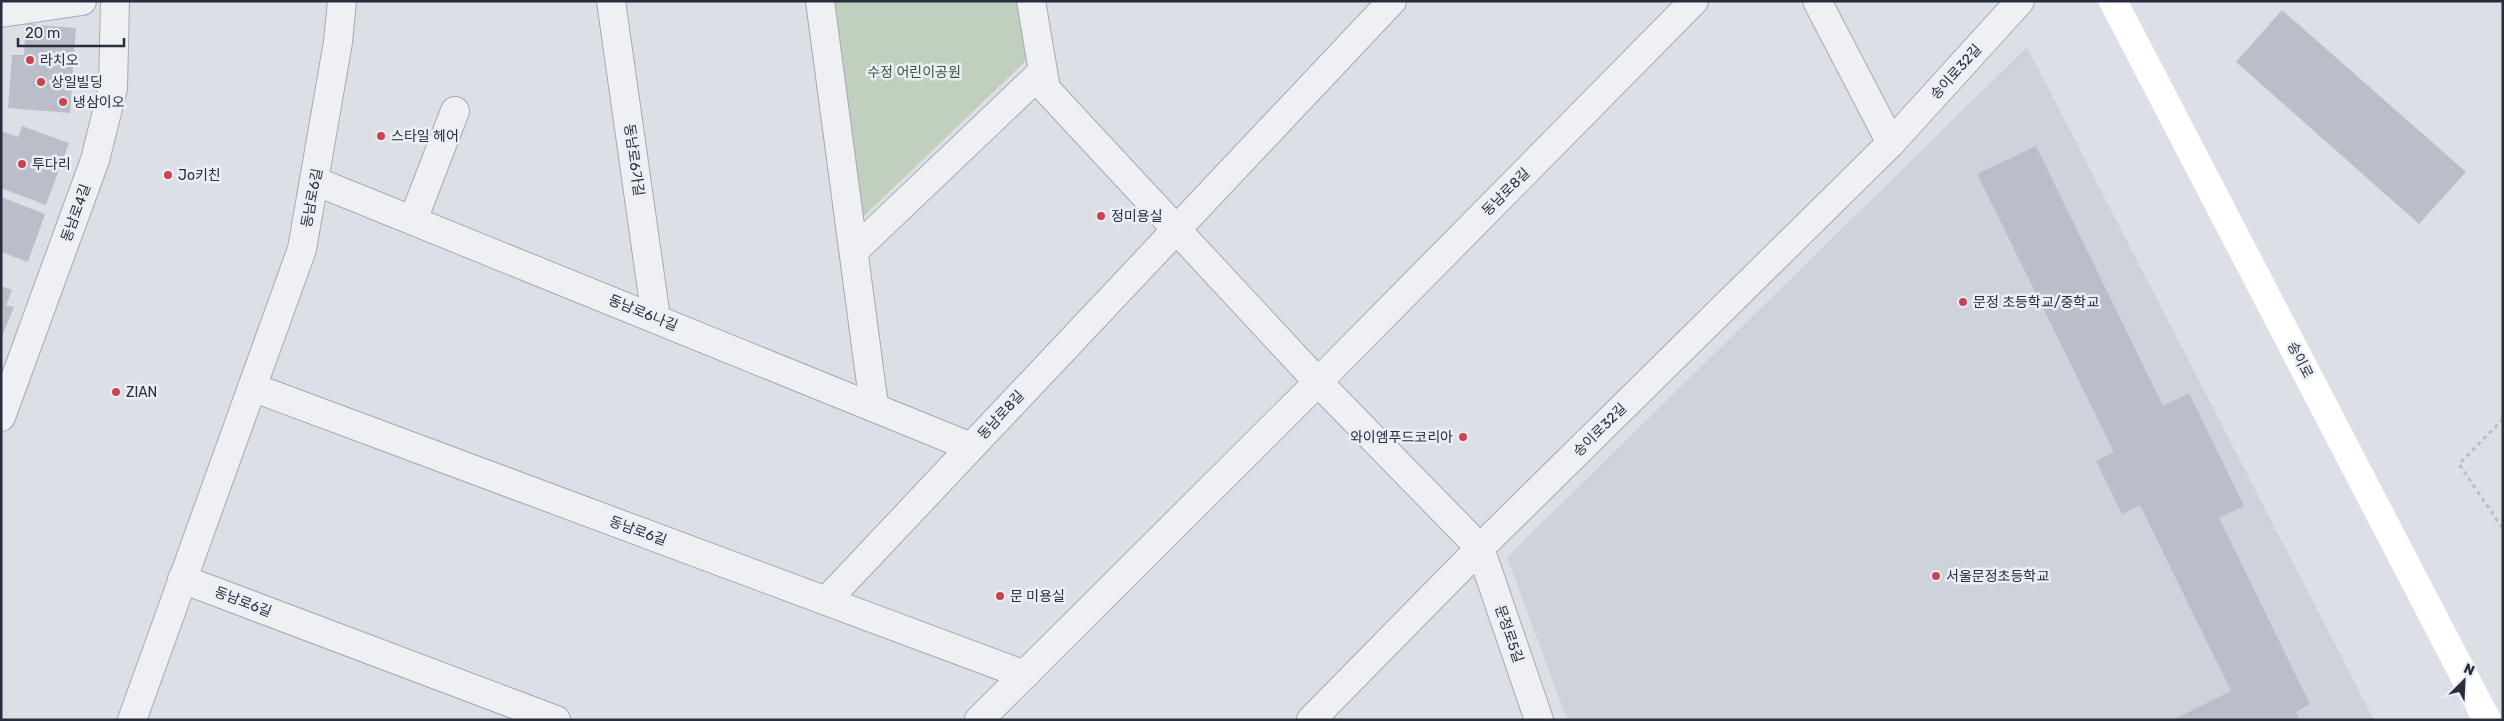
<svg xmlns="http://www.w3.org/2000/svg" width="2504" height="721" font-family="Rubik,'Noto Sans KR',sans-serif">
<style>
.built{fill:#ced2db}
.green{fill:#c1d0be}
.building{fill:#babec8}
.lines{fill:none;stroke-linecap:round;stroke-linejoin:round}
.minor-casing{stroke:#a5aab3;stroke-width:30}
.tertiary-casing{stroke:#a5aab3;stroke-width:30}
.path{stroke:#bbbdc4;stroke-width:3;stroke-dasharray:4 4;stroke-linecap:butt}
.minor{stroke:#eff0f4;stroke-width:28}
.tertiary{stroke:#eff0f4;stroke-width:28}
.secondary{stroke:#fff;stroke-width:28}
.poi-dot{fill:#c94350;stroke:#ebeef4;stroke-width:2}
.labels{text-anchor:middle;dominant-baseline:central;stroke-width:5;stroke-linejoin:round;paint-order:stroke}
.poi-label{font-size:14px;fill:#262d3c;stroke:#ebeef4;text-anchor:start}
.park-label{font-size:14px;fill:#395734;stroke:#ebeef4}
.street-label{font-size:14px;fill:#262d3c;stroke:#ebeef4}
</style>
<rect width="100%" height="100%" fill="#dce0e6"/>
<path class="built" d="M2027,47L2374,720H1567L1507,557Z"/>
<path class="green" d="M833,1H1025L1034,53L862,218Z"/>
<path class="building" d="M2282,10L2466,172L2419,224L2236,62Z
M26,24L76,28L70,113L8,108L12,55H24Z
M22,126L69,143L46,205L1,188V131L18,137Z
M2036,146L2163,406L2189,393L2244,506L2219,518L2310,704L2296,712L2300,720H2173L2231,691L2140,505L2122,514L2096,461L2114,452L1977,174Z
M1,197L45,214L28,262L1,252Z
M1,286L12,290L6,305L14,307L1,339Z"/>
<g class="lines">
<g class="minor-casing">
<path id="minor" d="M611,1L656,318
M820,1L874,406
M1031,1L1046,89L1318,382L1480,548L1539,720
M1817,1L1891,143
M1,13L82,1
M315,181L971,447
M413,220L455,111
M854,251L1043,71
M252,387L1025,675
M1,417L95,160L113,88L115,1
M182,579L556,720
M826,601L1392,1
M132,720L302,249L338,42L342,1
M979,720L1318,382L1694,1"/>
</g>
<g class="tertiary-casing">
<path id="tertiary" d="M1311,720L1480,548L1891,143L2020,1"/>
</g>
<path class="path" d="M2503,419L2459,464L2503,529"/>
<use href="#minor" class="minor"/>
<use href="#tertiary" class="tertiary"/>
<path class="secondary" d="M2113,1L2487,720"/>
</g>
<g class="poi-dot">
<circle cx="30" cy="60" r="5"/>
<circle cx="41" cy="82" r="5"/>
<circle cx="63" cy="102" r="5"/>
<circle cx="381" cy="136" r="5"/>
<circle cx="22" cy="164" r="5"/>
<circle cx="168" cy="175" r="5"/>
<circle cx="1101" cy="216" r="5"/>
<circle cx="1963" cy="302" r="5"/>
<circle cx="116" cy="392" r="5"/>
<circle cx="1463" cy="437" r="5"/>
<circle cx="1936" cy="576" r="5"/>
<circle cx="1000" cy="596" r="5"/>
</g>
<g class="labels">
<g class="poi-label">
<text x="40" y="60">라치오</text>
<text x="51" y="82">상일빌딩</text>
<text x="73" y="102">냉삼이오</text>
<text x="391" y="136">스타일 헤어</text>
<text x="32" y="164">투다리</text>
<text x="178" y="175">Jo키친</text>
<text x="1111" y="216">정미용실</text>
<text x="1973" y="302">문정 초등학교/중학교</text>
<text x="126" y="392">ZIAN</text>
<text x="1453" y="437" text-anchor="end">와이엠푸드코리아</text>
<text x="1946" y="576">서울문정초등학교</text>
<text x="1010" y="596">문 미용실</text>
</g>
<g class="park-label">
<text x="914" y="72">수정 어린이공원</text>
</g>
<g class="street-label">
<text transform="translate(1956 72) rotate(-48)">송이로32길</text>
<text transform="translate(634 160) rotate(82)">동남로6가길</text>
<text transform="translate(1506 192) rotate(-45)">동남로8길</text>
<text transform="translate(312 198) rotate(-79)">동남로6길</text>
<text transform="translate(76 213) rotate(-70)">동남로4길</text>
<text transform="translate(643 313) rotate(22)">동남로6나길</text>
<text transform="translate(2300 360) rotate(63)">송이로</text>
<text transform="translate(1001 415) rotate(-47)">동남로8길</text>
<text transform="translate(1600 430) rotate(-45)">송이로32길</text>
<text transform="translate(638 531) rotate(20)">동남로6길</text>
<text transform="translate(243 602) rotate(21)">동남로6길</text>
<text transform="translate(1509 634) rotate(71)">문정로5길</text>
</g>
</g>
<rect width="2504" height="721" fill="none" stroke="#262d3c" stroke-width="5"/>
<g transform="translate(2464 681) rotate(24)" stroke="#ebeef4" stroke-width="4" paint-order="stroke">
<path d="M0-4L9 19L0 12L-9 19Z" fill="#262d3c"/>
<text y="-8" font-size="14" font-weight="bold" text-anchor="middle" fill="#262d3c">N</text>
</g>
<path d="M18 38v8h106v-8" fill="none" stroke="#262d3c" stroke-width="2.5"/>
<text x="25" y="38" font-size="15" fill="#262d3c" stroke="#ebeef4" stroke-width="4" paint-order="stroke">20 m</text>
</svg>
